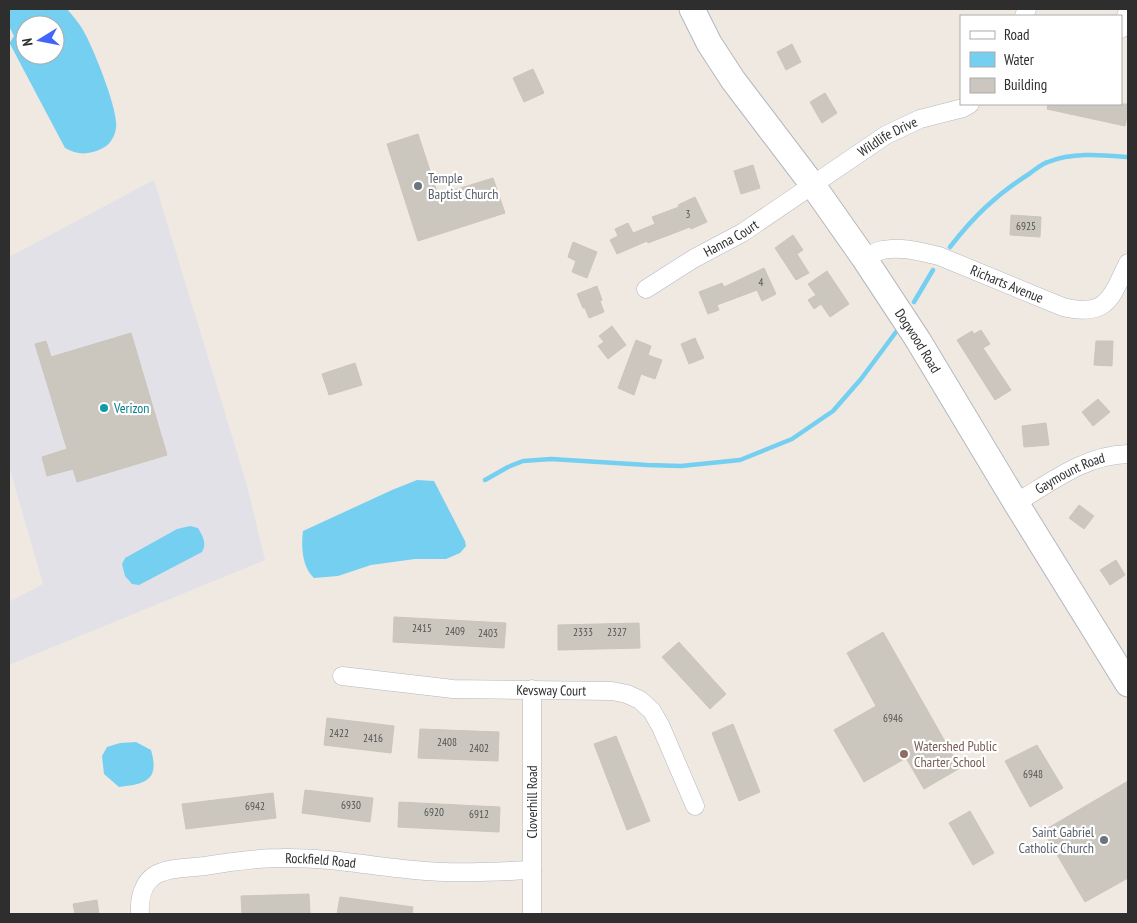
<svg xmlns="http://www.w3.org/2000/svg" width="1137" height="923" font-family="'PT Sans Narrow',sans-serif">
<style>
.industrial{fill:#e3e1e8}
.water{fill:#75cff0;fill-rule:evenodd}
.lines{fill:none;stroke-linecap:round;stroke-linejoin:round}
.stream{stroke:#75cff0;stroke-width:4.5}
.building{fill:#cbc7bf;stroke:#cbc5ba}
.street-casing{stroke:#b4b7c1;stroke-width:19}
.secondary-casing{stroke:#b4b7c1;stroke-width:27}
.street{stroke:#fff;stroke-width:18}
.secondary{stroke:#fff;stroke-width:25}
.worship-dot{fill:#6b7280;stroke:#fff;stroke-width:2}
.culture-dot{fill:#0f9aa8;stroke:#fff;stroke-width:2}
.education-dot{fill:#8d6e63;stroke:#fff;stroke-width:2}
.labels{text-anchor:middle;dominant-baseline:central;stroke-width:4.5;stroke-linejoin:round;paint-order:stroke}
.number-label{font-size:11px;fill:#555452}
.street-label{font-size:14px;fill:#2e2e2e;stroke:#fff}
.worship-label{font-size:14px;fill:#5b616d;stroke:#fff;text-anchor:start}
.culture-label{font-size:14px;fill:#0d838f;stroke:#fff;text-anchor:start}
.education-label{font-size:14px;fill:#785e54;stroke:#fff;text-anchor:start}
</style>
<rect width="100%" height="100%" fill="#efe9e1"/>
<path class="industrial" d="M154,180L246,482L265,560L9,665V602L43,584L9,466V257Z"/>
<path class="water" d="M9,9H67C73,16 79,23 83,30C93,47 119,111 116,128C115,137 109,146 101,149C88,155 77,155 65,148L10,44V42L14,36L9,26ZM25,25H55V55H25Z
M417,480L434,481L465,541L466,546L460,553L446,559H415L371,565L338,576L314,578C302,567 301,546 303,531L392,490Z
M190,526L198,528C203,537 207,543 202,552L139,585L132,584L125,576L122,564L125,558L177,529Z
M136,742L151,750C160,781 145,784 119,787L104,774L102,756L107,747L120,743Z"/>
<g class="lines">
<path class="stream" d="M950,247C974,216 996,195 1029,174C1035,170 1041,164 1048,162C1073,152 1102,155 1128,157
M914,302L933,270
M485,480L508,467L523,461L551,459L647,465L681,466L740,460L792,439L833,411L861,379L896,332"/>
</g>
<path class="building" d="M792,44L801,62L786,70L777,52Z
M533,69L544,93L524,102L513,78Z
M825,93L837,113L822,123L810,102Z
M1048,104H1128V111L1125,126L1047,109Z
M418,134L438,195L493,178L505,213L418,241L387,144Z
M753,165L760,188L741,194L734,171Z
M695,197L707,222L691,229L690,227L648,243L647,241L617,254L610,240L618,236L615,229L628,223L633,233L655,224L652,217L679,207L678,205Z
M1011,215L1041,217L1040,237L1010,235Z
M793,235L803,250L797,254L809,273L796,280L775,248Z
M573,242L597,252L587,278L572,272L576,261L568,257Z
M764,268L776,294L762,301L757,290L717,305L719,310L708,314L699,292L722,283L724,287Z
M827,271L849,304L830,317L821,304L814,309L808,300L816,295L808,284Z
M597,286L602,300L600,301L604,312L589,318L585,308H583L577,294Z
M612,326L626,345L608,359L598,346L604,342L599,336Z
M981,330L990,344L983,348L1011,390L995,400L957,340L972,331L974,334Z
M131,333L167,455L77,482L73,469L47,476L42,457L67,449L35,344L46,341L51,357Z
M695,338L704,358L689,364L681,344Z
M636,340L651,346L648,355L662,360L655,379L641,374L634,395L618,388Z
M1096,341H1113L1112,366L1094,365Z
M355,363L362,385L329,395L322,374Z
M1098,399L1110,412L1093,426L1082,412Z
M1046,423L1049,445L1024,447L1022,426Z
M1079,505L1094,516L1084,529L1069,518Z
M1116,560L1125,575L1110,585L1100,570Z
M394,617L506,623L504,648L393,642Z
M639,623L640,648L558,650V625Z
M883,632L960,768L924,789L906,758L864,782L834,730L876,706L847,653Z
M679,642L726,694L710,709L662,657Z
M327,718L394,726L391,753L324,745Z
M733,724L760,792L739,801L712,733Z
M420,729L499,732L498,761L418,758Z
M616,736L650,821L627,830L594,744Z
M1037,745L1063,788L1030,807L1005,761Z
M1128,781V878L1085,902L1043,831Z
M305,790L373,798L370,822L302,813Z
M273,793L276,818L186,829L182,804Z
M399,802L500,807L499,832L398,827Z
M970,811L994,853L973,865L949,823Z
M309,894L310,914H242L241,896Z
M340,897L413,907L412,914H337Z
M97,900L99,914H75L73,904Z"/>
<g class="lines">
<g class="street-casing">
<g id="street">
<path d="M1024,16L1027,9"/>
<path d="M1121,29L1128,11"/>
<path id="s1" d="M864,258C870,255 877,251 883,250C901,246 921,252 939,256L1063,307C1108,318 1111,297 1128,263"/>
<path id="s2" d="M646,289L693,259L742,233L886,135L920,119L963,108L970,104"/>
<path id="s3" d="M1016,503C1051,482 1085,455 1128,454"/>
<path id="s4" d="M342,676L453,689L612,691L627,694L640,700L652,711L661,727L695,806"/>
<path id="s5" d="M140,914C139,900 142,882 157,874C171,867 190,868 205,866C230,862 256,858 281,858C326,857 370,866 414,870C453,874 492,872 532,870"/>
<path d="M532,914V689"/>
</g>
</g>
<g class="secondary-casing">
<g id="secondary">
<path id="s6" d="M692,9L709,43L733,80L812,184L864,258L918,340L1016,503L1128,684"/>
</g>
</g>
<use href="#street" class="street"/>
<use href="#secondary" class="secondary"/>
</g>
<g class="worship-dot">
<circle cx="418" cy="186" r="5"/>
<circle cx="1104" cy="840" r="5"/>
</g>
<circle class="culture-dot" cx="104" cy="408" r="5"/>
<circle class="education-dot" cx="904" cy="754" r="5"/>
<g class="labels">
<g class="number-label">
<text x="688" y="214">3</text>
<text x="1026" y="226">6925</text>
<text x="761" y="282">4</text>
<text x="422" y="628">2415</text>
<text x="455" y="631">2409</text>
<text x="583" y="632">2333</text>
<text x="617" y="632">2327</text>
<text x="488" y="633">2403</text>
<text x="893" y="718">6946</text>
<text x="339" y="733">2422</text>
<text x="373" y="738">2416</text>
<text x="447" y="742">2408</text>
<text x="479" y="748">2402</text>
<text x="1033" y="774">6948</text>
<text x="351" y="805">6930</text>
<text x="255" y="806">6942</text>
<text x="434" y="812">6920</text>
<text x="479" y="814">6912</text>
</g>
<g class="street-label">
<text stroke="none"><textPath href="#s2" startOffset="286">Wildlife Drive</textPath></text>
<text stroke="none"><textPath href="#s2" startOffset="99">Hanna Court</textPath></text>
<text stroke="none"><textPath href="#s1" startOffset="151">Richarts Avenue</textPath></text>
<text stroke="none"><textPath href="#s6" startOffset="402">Dogwood Road</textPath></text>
<text stroke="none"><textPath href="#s3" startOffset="62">Gaymount Road</textPath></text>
<text stroke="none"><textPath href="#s4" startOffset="210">Kevsway Court</textPath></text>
<text transform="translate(532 802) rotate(-90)">Cloverhill Road</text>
<text stroke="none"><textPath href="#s5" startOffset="211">Rockfield Road</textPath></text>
</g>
<g class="worship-label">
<text x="428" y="178">Temple<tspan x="428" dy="16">Baptist Church</tspan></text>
<text x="1094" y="832" text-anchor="end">Saint Gabriel<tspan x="1094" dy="16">Catholic Church</tspan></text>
</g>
<g class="culture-label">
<text x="114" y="408">Verizon</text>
</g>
<g class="education-label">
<text x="914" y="746">Watershed Public<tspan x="914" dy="16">Charter School</tspan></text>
</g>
</g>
<rect width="1137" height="923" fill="none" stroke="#2e2e2e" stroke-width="20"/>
<rect x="960" y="15" width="162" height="90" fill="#ffffff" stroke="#ababab"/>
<rect x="970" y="31" width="25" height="8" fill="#ffffff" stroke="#ababab"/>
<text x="1004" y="40" font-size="15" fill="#2e2e2e">Road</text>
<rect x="970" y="52" width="25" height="15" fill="#75cff0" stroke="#ababab"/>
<text x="1004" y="65" font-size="15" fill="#2e2e2e">Water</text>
<rect x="970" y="78" width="25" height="15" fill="#cbc7bf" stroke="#ababab"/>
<text x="1004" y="90" font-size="15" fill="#2e2e2e">Building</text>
<g transform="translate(40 40) rotate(260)"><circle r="24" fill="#ffffff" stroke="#ababab"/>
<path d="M0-4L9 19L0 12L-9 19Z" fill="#4264fb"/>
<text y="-8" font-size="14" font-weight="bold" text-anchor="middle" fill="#2e2e2e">N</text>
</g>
</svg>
